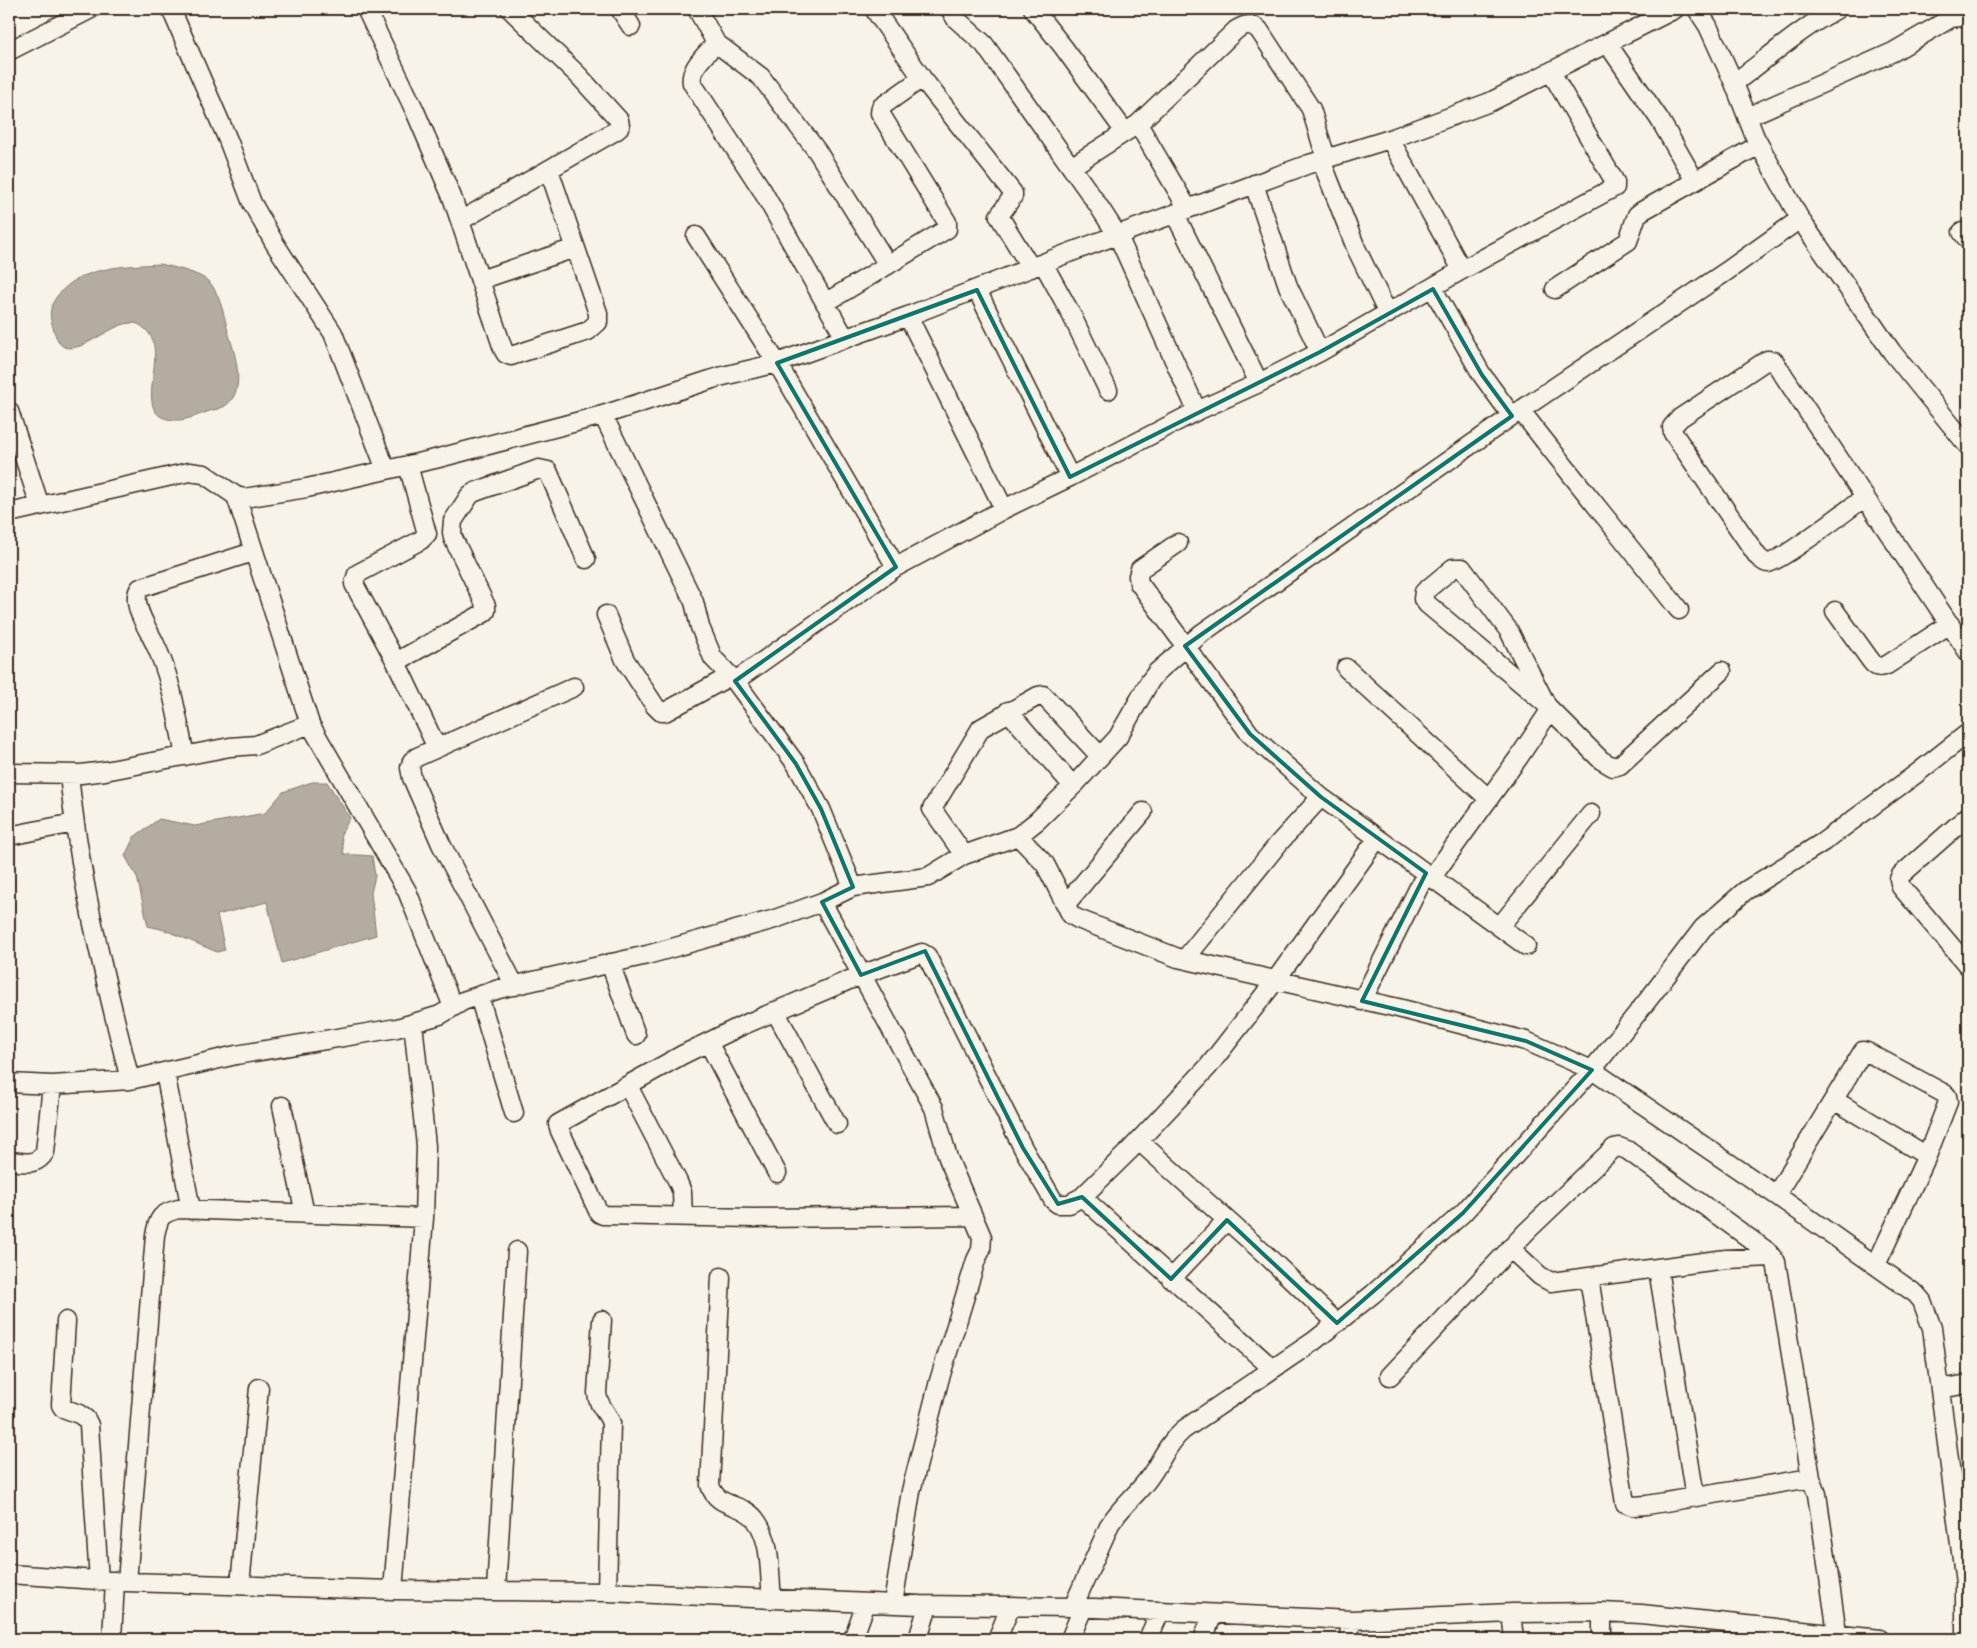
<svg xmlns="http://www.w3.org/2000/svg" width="1977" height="1648" font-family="'Indie Flower',sans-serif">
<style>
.water{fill:#b4aca0;stroke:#84786c}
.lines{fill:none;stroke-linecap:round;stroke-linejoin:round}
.minor-casing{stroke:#3b2a1e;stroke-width:21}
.minor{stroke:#f7f3e8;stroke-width:18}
.marked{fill:none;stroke:#0f766e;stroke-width:4;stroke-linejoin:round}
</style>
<rect width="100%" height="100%" fill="#f7f3e8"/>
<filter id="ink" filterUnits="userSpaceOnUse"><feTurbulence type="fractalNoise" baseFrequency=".02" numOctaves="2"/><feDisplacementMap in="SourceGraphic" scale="10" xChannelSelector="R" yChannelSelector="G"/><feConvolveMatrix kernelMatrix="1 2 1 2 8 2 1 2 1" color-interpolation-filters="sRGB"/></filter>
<g filter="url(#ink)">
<path class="water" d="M160,264C173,267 200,273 209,282C218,290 225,317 227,328C233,349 249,390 225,406C220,409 212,410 207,412C198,415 187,420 178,420C126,421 171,357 147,331C143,327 140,324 134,323C113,321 83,354 64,347C56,343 53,327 51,320C49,311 52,302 58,295C81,266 126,266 160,264Z
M312,782H327L350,818L341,834L344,854L372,856L375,876L371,893L376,935L282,963L267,902L217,915L225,950L217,952L165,930L148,926L137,877L125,856L134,837L159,819L195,826L265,813L283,792Z"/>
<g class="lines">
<g class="minor-casing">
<path id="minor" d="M171,9L228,140L252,203L275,244L333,333L386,470
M366,9L415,111L452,197L503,349L506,354L511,356L588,331L598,322V313L549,170
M620,9L631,26
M697,9L716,43L761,77L817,151L888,265
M874,9L922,78L1013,193V196L999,216L1031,268
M950,9L956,19L984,44L1098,205L1118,236L1197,411
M1033,9L1064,48L1125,132
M1697,9L1708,26L1734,83L1755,137L1800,219L1892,352L1968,446
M716,43C707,54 689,68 692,83L762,190L845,338
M1607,43L1660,120L1695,181
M9,51L91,9
M1734,83C1768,58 1800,29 1837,9
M1747,117L1893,52L1951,18L1959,17L1968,18
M1138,124L1188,209
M1390,139L1462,270
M1321,160L1356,248L1388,314
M1071,167L1138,124L1236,30C1245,24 1251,23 1259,30L1311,109L1326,158
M1254,184L1288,286L1320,352
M1175,214L1259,383
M460,221L617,130L620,126L619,120L579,76L510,9
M1962,232L1968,240
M696,236L777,363L896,567
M1043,263L1070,312L1108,390
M480,280L575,248
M1433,289L1482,375L1512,416
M1555,289L1628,241L1637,215L1642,211L1759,145
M977,290L1070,477
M825,303L947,229V222L880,113L881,107L922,78
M908,316L1004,509
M9,411L40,506
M1521,411C1573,478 1627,543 1679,610
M603,415L694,602L700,627L713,658L735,681L796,764L821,809L853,887
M408,465L427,534L421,540L357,574L354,584L396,662L437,748
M236,496L310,724L407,891L453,1007
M1865,497C1850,508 1780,562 1768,563C1764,563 1761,559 1758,557L1673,433L1672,427L1680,418L1767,360L1774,361L1968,652
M9,513L189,472L204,474L236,496L244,498L307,488L435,459L603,415L719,377L777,363L908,316L1066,254L1309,164L1390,139L1490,102L1675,9
M1178,543L1140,569L1138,576L1139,583L1250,734L1321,797L1526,946
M1835,611L1871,661C1876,668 1880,668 1887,665L1950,624
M606,615L625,660L655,706L661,712H665L730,676
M396,662L484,613L486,611V606L453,538L452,532L453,521L470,495L475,492L539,469L548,471L586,559
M1346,668L1489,799
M735,681L896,567L1004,509L1070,477L1197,411L1259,383L1320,352L1462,270L1615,187V182L1551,72
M1549,708L1601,760L1613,767L1620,765L1722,671
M1008,711L1073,786
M185,756C177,718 172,679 155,644C149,630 129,603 140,588L253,552
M9,773L81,774L105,771L230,747L256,745L310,724
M69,774C79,878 105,979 130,1080
M1968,816L1901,875L1899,879L1901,887L1968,966
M9,836L74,823
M1018,836L1045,864L1071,915L1078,919L1178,958L1398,1008L1526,1041L1592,1070L1776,1195L1916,1294L1922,1301L1932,1328L1965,1583V1639
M964,855L932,809L981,728L1038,696L1043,695L1100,756
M1432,877L1519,757L1549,712L1546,704L1427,604L1423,599L1424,592L1453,568H1462L1509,631L1546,704
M822,902L934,1108L948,1158L982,1237L981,1250L976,1260L939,1381L911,1491L893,1604
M1066,904L1143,812
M1500,926L1591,814
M1185,959L1279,843L1321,797
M610,963L636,1035
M515,986L441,844L412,778L410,768L412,761L417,757L574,687
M479,996L514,1113
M1362,1001L1426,873
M775,1011L837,1124
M708,1042L777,1173
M165,1072L191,1210
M9,1083L52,1085L130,1080L236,1055L397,1028L440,1015L463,1001L499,989L647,955L775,919L822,902L853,887L928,877L964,855L1018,836L1037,821L1077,782L1118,737L1150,681L1157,672L1202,633L1512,416L1727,271L1800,219
M628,1086L678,1182L682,1192L683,1217
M1834,1100L1927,1156
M282,1106L305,1214
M1139,1141L1267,1256L1337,1323
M9,1161C24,1162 36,1167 45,1152L52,1085
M1776,1195L1863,1051L1867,1052L1945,1094L1947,1096L1948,1102L1927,1156L1876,1265
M1082,1197L1273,1369
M973,1216L754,1218L603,1215L599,1213L560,1131L558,1124L682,1055L741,1026L861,975L922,953L927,956L1023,1148L1053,1200L1058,1204H1069L1082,1197L1130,1150L1208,1067L1275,981L1377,839
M1510,1248L1540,1276L1551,1282L1726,1259L1773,1257
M1658,1269L1695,1497
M721,1277L710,1485C717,1509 742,1502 755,1519C772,1540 769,1573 772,1599
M1589,1278L1625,1503L1633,1506L1647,1505L1811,1478
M1171,1279L1227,1220
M602,1320L597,1393C598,1407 607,1411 611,1423L607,1592
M66,1321L61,1405L63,1408L79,1414L86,1419L89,1425L99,1581
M1390,1376L1527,1231L1614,1148L1619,1147L1627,1150L1767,1251L1776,1262L1811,1478L1817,1494L1837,1633
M1940,1389L1968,1384
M9,1574L127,1582L393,1590L607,1592L920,1605L1073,1607L1352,1620L1511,1613L1602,1612L1641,1614L1880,1639
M127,1582L155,1235C159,1217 160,1214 178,1209L424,1218
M240,1585L259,1388
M393,1590L424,1218L426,1146L413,1023
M496,1590L517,1251
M1073,1607L1110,1524C1120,1508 1134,1497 1145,1483C1160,1465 1165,1446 1183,1430L1314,1341L1373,1294L1463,1213L1592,1070L1651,996L1703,928L1745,891L1823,842L1916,774L1968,733
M1602,1612V1639
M1511,1613L1514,1639
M112,1639L115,1581
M853,1639L866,1603
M918,1639L928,1606
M997,1639L1010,1608
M1070,1639L1083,1608
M1148,1639L1160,1612
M1203,1639L1213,1614
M1348,1639L1352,1620"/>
</g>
<use href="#minor" class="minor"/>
</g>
</g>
<path class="marked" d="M1433,289L1482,375L1512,416L1185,646L1250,734L1321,797L1426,873L1362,1001L1526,1041L1592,1070L1463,1213L1337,1323L1227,1220L1171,1279L1082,1197L1058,1204L1023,1148L925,951L861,975L822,902L853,887L821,809L796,764L735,681L896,567L777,363L977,290L1070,477L1320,352Z"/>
<rect width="1977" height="1648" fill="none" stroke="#f7f3e8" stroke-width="30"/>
<rect x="15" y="15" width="1947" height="1618" fill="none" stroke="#3b2a1e" stroke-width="2" filter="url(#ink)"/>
</svg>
